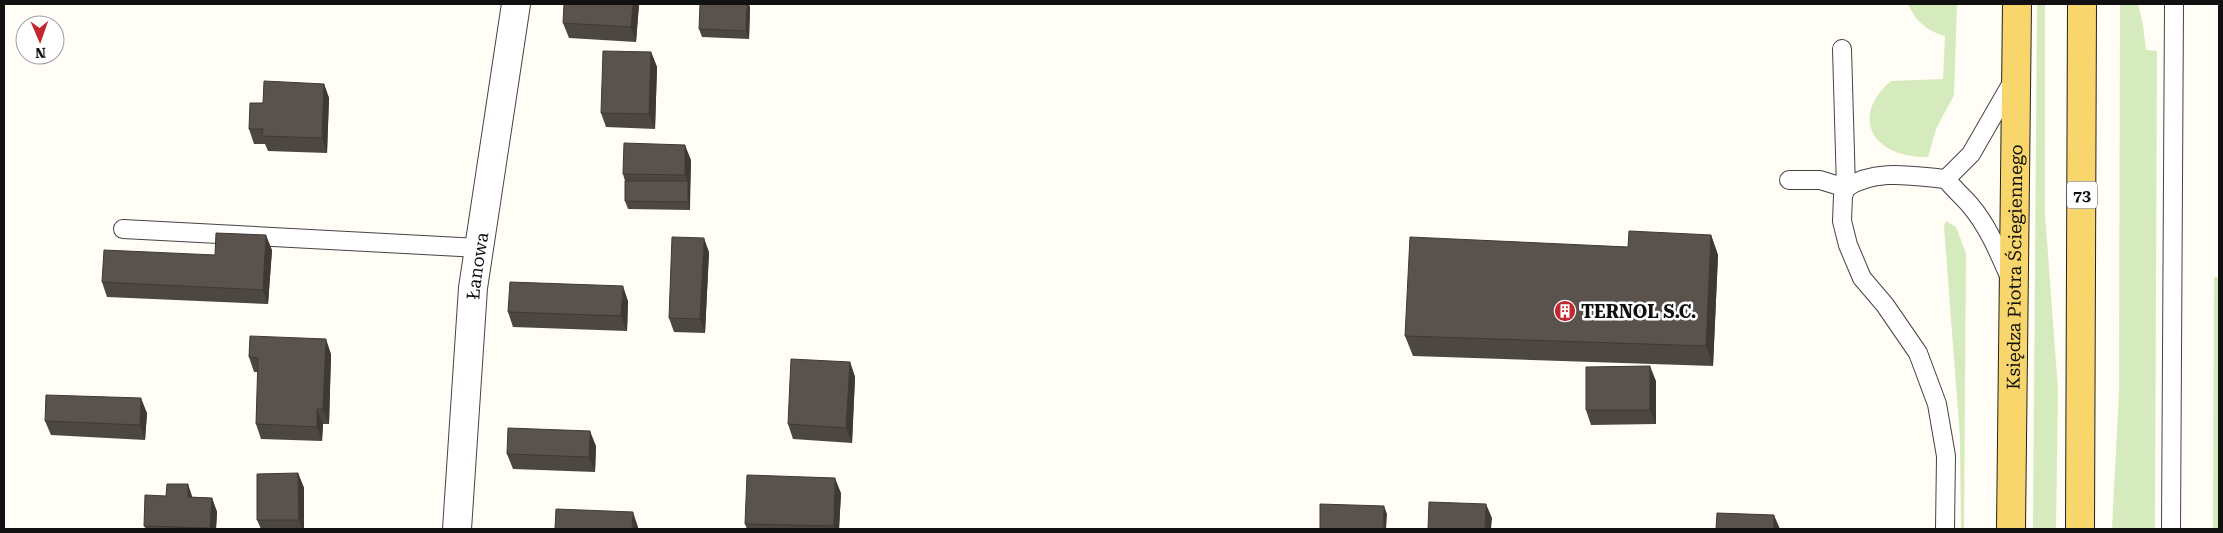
<svg xmlns="http://www.w3.org/2000/svg" width="2223" height="533" font-family="'Roboto Serif',serif">
<style>
.green{fill:#d5ebbd}
.lines{fill:none;stroke-linecap:round;stroke-linejoin:round}
.service-casing{stroke:#444;stroke-width:20}
.minor-casing{stroke:#444;stroke-width:30}
.primary-casing{stroke:#222;stroke-width:30}
.service{stroke:#fff;stroke-width:18}
.minor{stroke:#fff;stroke-width:28}
.primary{stroke:#f9d66b;stroke-width:28}
.wall{fill:#4d4742}
.shaded-wall{fill:#3f3936}
.building{fill:#5a524d;stroke:#3f3936}
.labels{text-anchor:middle;dominant-baseline:central;stroke-width:5;stroke-linejoin:round;paint-order:stroke}
.shield{fill:#fff;stroke:#585858;stroke-width:1}
.shield-label{font-size:16px;font-weight:bold;fill:#111}
.street-label{font-size:18px;fill:#111;stroke:#fff}
.poi-label{font-size:18px;font-weight:bold;fill:#111;stroke:#fff;text-anchor:start}
</style>
<rect width="100%" height="100%" fill="#fffdf5"/>
<path class="green" d="M1908,4H1957L1954,95L1936,129L1928,157C1876,159 1847,119 1891,81L1943,79L1945,36C1927,31 1915,21 1908,4Z
M2037,4H2045V214L2058,390L2056,529H2033Z
M2120,4H2138L2143,25L2146,50L2157,51L2155,529H2112L2119,392Z
M1946,221L1956,227L1966,253L1964,529H1961L1960,438L1944,226Z
M2214,277H2219V529H2213Z"/>
<g class="lines">
<g class="service-casing">
<path id="service" d="M1842,49L1846,188L1843,196L1842,221L1848,245L1862,278L1885,305L1918,353L1937,404L1946,456L1945,529
M1946,179C1953,188 1962,196 1970,205C1988,226 1999,253 2010,278
M1789,180H1820L1846,188
M1846,188C1875,168 1913,176 1946,179L1971,154L2013,81
M123,229L479,248
M2171,529L2174,4"/>
</g>
<g class="minor-casing">
<g id="minor">
<path id="s1" d="M457,529L473,288L516,4"/>
</g>
</g>
<g class="primary-casing">
<g id="primary">
<path id="s2" d="M2011,529L2017,4"/>
<path d="M2080,529L2082,4"/>
</g>
</g>
<use href="#service" class="service"/>
<use href="#minor" class="minor"/>
<use href="#primary" class="primary"/>
</g>
<path class="wall" d="M639,4L636,42L569,38L563,23Z
M750,7L749,39L702,37L699,29Z
M651,52L657,67L655,129L606,127L601,113Z
M324,84L329,98L327,153L268,151L265,144H254L249,129L263,103Z
M691,160L690,210L628,209L625,201V181L623,174Z
M1711,235L1718,255L1713,366L1413,356L1405,336L1628,247Z
M272,250L268,304L107,297L102,282L215,255Z
M709,252L705,333L674,332L669,318Z
M628,301L627,331L513,327L508,312Z
M331,354L329,424H323L322,441L261,439L256,424L258,372H254L249,357Z
M850,362L855,377L852,443L793,439L788,424Z
M1656,381V424L1591,425L1586,410Z
M147,413L145,440L51,435L45,421Z
M596,446L595,472L513,469L507,454Z
M298,473L304,488V529H261L257,520Z
M841,493L839,529H747L745,524Z
M193,497L212,498L217,512L216,529H146L144,526Z"/>
<path class="shaded-wall" d="M633,4H639L636,42L631,27Z
M747,4H749L750,7L749,39L746,31Z
M651,52L657,67L655,129L649,114Z
M324,84L329,98L327,153L322,138Z
M685,145L691,160L690,189L685,175Z
M688,181L690,189V210L688,202Z
M266,235L272,250L268,304L263,290Z
M1711,235L1718,255L1713,366L1706,346Z
M704,238L709,252L705,333L700,319Z
M623,286L628,301L627,331L621,316Z
M326,339L331,354L329,424L323,409Z
M850,362L855,377L852,443L846,428Z
M1650,366L1656,381V424L1650,410Z
M141,398L147,413L145,440L140,425Z
M317,409L323,424L322,441L317,427Z
M590,431L596,446L595,472L589,457Z
M298,473L304,488V529H302L299,520Z
M835,478L841,493L839,529H835L834,526Z
M188,484L193,499L188,497Z
M212,498L217,512L216,529H211L210,528Z
M1486,504L1492,518L1491,529H1485Z
M1384,506L1387,514L1386,529H1383Z
M633,512L638,527V529H632Z
M1774,515L1780,529H1774Z"/>
<path class="building" d="M564,4H633L631,27L563,23Z
M700,4H747L746,31L699,29Z
M603,51L651,52L649,114L601,113Z
M264,81L324,84L322,138L262,136L263,129H249L250,103H263Z
M624,143L685,145V175L623,174Z
M625,181H688V202L625,201Z
M1629,231L1711,235L1706,346L1405,336L1410,237L1628,247Z
M216,233L266,235L263,290L102,282L104,250L215,255Z
M672,237L704,238L700,319L669,318Z
M510,282L623,286L621,316L508,312Z
M250,336L326,339L323,409H317V427L256,424L258,358L249,357Z
M791,359L850,362L846,428L788,424Z
M1650,366V410H1586V367Z
M46,395L141,398L140,425L45,421Z
M508,428L590,431L589,457L507,454Z
M298,473L299,520H257V474Z
M747,475L835,478L834,526L745,524Z
M167,484H188V497L212,498L210,528L144,526L145,495L166,496Z
M1429,502L1486,504L1485,529H1428Z
M1320,504L1384,506L1383,529H1320Z
M556,509L633,512L632,529H555Z
M1717,513L1774,515V529H1716Z"/>
<defs>
<g id="building-disc" transform="scale(1.125)"><circle r="9.5" fill="#c4262e" stroke="#fff"/><path d="M-4-6H4V6H1V3H-1V6H-4ZM-2.5-4.3h1.7v1.8h-1.7ZM.8-4.3h1.7v1.8H.8ZM-2.5-1h1.7V.8h-1.7ZM.8-1h1.7V.8H.8Z" fill="#fff"/></g>
</defs>
<g fill-rule="evenodd">
<use href="#building-disc" x="1565" y="311"/>
</g>
<g class="labels">
<rect class="shield" x="2067" y="181.5" width="30" height="27" rx="4"/>
<g class="shield-label">
<text x="2082" y="195">73</text>
</g>
<g class="street-label">
<text stroke="none"><textPath href="#s1" startOffset="264">Łanowa</textPath></text>
<text stroke="none"><textPath href="#s2" startOffset="262">Księdza Piotra Ściegiennego</textPath></text>
</g>
<g class="poi-label">
<text x="1581" y="311">TERNOL S.C.</text>
</g>
</g>
<rect width="2223" height="533" fill="none" stroke="#111111" stroke-width="10"/>
<g transform="translate(40 40) rotate(178)"><circle r="24" fill="#ffffff" stroke="#a0a0a0"/>
<path d="M0-4L9 19L0 12L-9 19Z" fill="#c4262e"/>
<text y="-8" font-size="14" font-weight="bold" text-anchor="middle" fill="#111111">N</text>
</g>
</svg>
